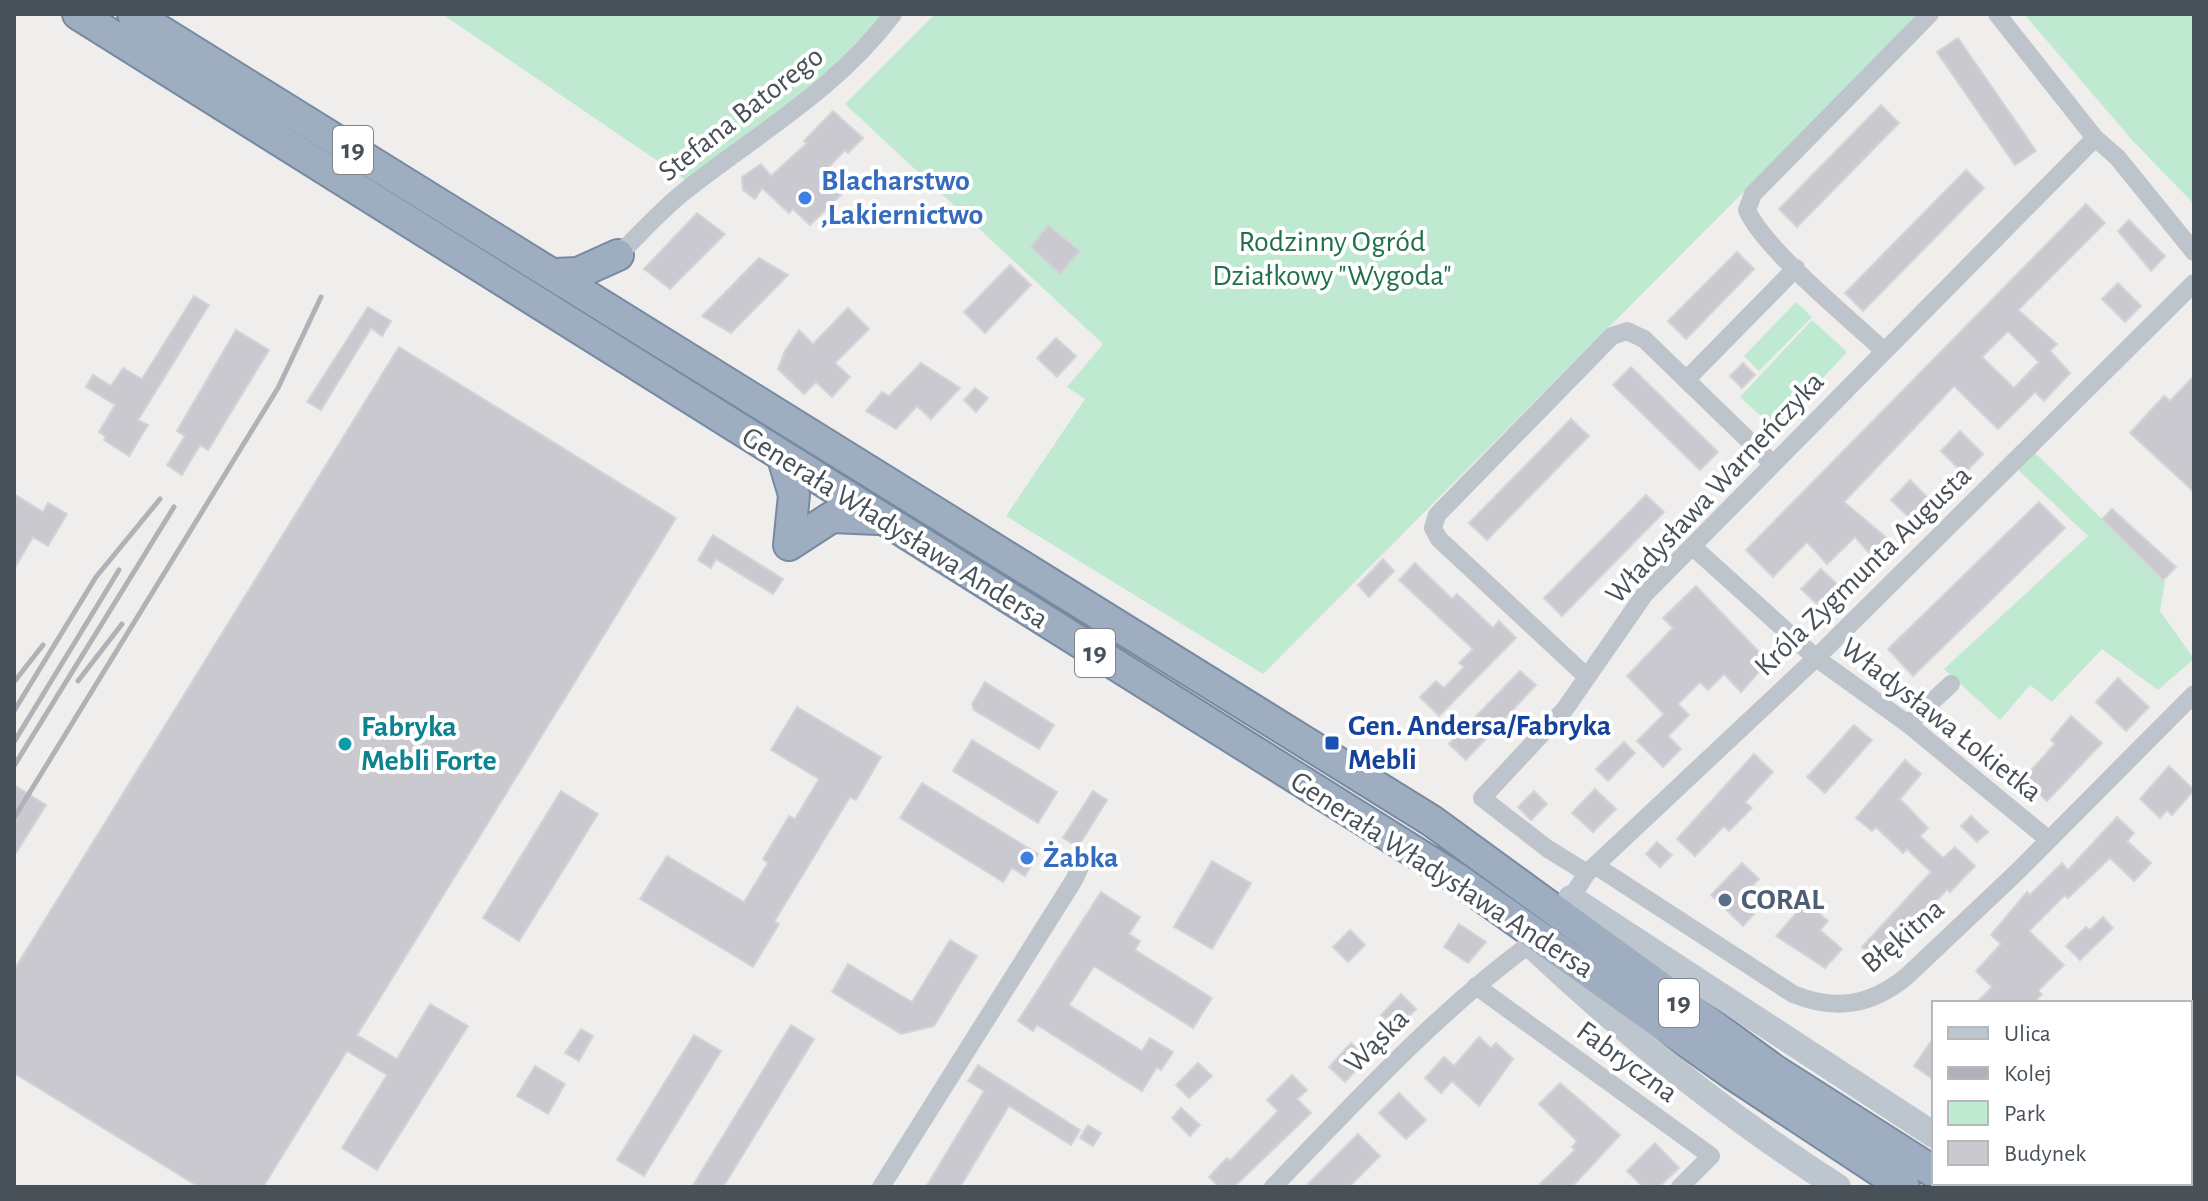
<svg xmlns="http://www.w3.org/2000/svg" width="2208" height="1201" font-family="'Alegreya Sans',sans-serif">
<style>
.green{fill:#c0e9d1}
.building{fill:#c9c9cf;stroke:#d2d4d8;stroke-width:2;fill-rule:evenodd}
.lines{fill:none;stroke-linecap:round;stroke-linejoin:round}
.trunk-casing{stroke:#768aa2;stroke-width:34}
.minor{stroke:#bdc4cb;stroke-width:18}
.secondary{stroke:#bdc5cf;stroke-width:26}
.trunk{stroke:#9eaec0;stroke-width:30}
.rail{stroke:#b0b2b7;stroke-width:5}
.shop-dot{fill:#3f7fe0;stroke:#fff;stroke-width:3}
.transit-dot{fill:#1a4fb4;stroke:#fff;stroke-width:3}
.culture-dot{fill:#0f9aa8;stroke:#fff;stroke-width:3}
.service-dot{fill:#5c6f8a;stroke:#fff;stroke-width:3}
.labels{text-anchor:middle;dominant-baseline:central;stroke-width:8;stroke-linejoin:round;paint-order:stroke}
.shield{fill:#fff;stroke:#7f848a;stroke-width:2}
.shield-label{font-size:28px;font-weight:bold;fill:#485058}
.street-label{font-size:30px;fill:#485058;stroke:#fff}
.shop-label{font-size:30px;font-weight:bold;fill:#366cbe;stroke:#fff;text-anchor:start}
.park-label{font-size:30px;fill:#22704b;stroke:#fff}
.transit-label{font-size:30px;font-weight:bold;fill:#164399;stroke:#fff;text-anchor:start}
.culture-label{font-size:30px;font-weight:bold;fill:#0d838f;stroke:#fff;text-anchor:start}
.service-label{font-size:30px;font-weight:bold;fill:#4e5e75;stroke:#fff;text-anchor:start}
</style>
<rect width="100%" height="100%" fill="#f0eded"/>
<path class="green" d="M442,14H892L869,44L693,185Z
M935,14H1921L1263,674L1006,516L1085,399L1067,387L1103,344L845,104Z
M2024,14H2194V204L2132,140Z
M1796,302L1812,317L1759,371L1744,356Z
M1812,320L1847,352L1775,429L1740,397Z
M2030,448L2165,581L2160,611L2194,659L2158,690L2102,649L2052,702L2030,685L2000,720L1944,669L2088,536L2013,465Z"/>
<path class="building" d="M1958,38L2036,151L2015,165L1937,52Z
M1881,105L1899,123L1797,227L1779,209Z
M833,111L863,138L848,153L845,150L826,170L846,190L810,225L793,209L789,213L762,188L755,199L743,190L742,177L761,164L771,176L807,143L804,141Z
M1966,170L1984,188L1863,311L1845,293Z
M2086,204L2105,223L2018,310L2057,344L2050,351L2070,373L2044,401L2035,392L1998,429L1954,386L1844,502L1887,538L1871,555L1855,537L1827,564L1807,542L1773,577L1746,550ZM2008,331L2039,362L2014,388L1982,357Z
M697,213L725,234L670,289L644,269Z
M2129,220L2165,256L2151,271L2118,231Z
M1048,225L1080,251L1060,274L1031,247Z
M1737,252L1754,269L1686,339L1668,321Z
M759,258L788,275L731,333L702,316Z
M1010,265L1031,285L985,333L964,312Z
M2118,283L2141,306L2125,322L2102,299Z
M194,296L209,305L138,420L148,425L129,456L104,440L106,437L99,432L115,405L86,387L93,375L111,386L123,368L142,379Z
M368,307L391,321L382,336L371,328L321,410L307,402Z
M848,308L869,329L835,363L850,377L832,397L816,382L804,394L778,369L785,351L799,330L813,344Z
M236,330L269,350L208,450L200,445L182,475L167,465L185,436L177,431Z
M1056,338L1076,356L1057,377L1037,358Z
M399,347L676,518L357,1035L397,1059L430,1004L468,1026L377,1170L342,1148L387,1075L347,1051L263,1187H199L14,1073V970Z
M921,363L960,388L931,419L917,406L896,429L866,411L882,392L889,396Z
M1743,363L1755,375L1742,388L1730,376Z
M1631,367L1718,452L1700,470L1613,385Z
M2194,376V492L2130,433L2164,396L2170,401Z
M975,388L988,398L976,412L964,400Z
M1571,419L1589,436L1487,540L1469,523Z
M1960,431L1983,454L1964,474L1941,451Z
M1910,480L1935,505L1916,524L1891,500Z
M14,494L43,512L48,503L67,514L48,546L33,537L14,569Z
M1646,495L1664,512L1562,616L1544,598Z
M2039,502L2065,528L1913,676L1888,649Z
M2112,509L2176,567L2163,580L2102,519Z
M713,535L783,579L773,594L716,559L711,568L698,560Z
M1383,559L1394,571L1369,597L1358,585Z
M1415,563L1452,599L1457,594L1493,628L1499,621L1516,638L1439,716L1420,697L1436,681L1444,688L1464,667L1459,663L1473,649L1399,580Z
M1821,569L1837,584L1817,604L1801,589Z
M1696,586L1761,654V670L1741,692L1724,674L1708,690L1700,682L1678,704L1689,715L1668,736L1681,749L1663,767L1637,741L1664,714L1627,676L1673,628L1663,618Z
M1520,671L1536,685L1466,760L1449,744Z
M2118,678L2149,707L2126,731L2096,702Z
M985,682L1054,725L1039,749L974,710L972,704Z
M797,707L881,757L856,800L850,797L774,922L779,924L753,967L640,899L667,856L744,902L768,863L763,859L789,816L795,819L819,779L771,750Z
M2071,716L2102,743L2047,801L2023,779L2055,744L2051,740Z
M1854,725L1872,740L1825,793L1807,777Z
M972,740L1057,792L1038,823L953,771Z
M1624,742L1635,753L1608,781L1596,769Z
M1754,754L1773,772L1745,802L1752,808L1729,831L1724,826L1695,856L1677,839Z
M1905,760L1921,774L1900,799L1928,828L1920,836L1943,858L1955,847L1975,866L1950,892L1947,889L1881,964L1862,947L1931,872L1907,849L1903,853L1876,827L1872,831L1856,818Z
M2169,766L2194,790L2172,815L2167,810L2160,818L2140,799Z
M922,783L1038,854L1025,876L1012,868L1003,882L900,818Z
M14,785L46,805L14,856Z
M1595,789L1616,809L1593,832L1572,813Z
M561,791L598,814L519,941L483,918Z
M1093,791L1107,800L1078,847L1063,838Z
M1534,791L1547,804L1531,820L1518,807Z
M1971,816L1988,832L1977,842L1961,826Z
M2117,817L2134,833L2127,841L2151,863L2134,881L2110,858L2068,898L2065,895L2029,931L2064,965L2038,991L2042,994L2033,1003H1976L1992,987L1976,971L2001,944L1991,935L2027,892L2030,895L2062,863L2068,870Z
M1657,842L1672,855L1660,867L1646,854Z
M1212,861L1251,883L1212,949L1174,927Z
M1742,863L1759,879L1739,899L1754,914L1743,926L1711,895Z
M1101,892L1140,917L1129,934L1140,941L1135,950L1212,998L1193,1028L1094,966L1069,1005L1142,1051L1150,1038L1173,1052L1161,1070L1157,1067L1142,1091L1037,1025L1033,1031L1018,1021Z
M1806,902L1828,921L1820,930L1842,949L1825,968L1776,936Z
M2103,917L2113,928L2080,960L2066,946L2086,927L2090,930Z
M1459,924L1486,942L1468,963L1444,947Z
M1350,930L1365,945L1348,962L1333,947Z
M950,940L977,956L934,1026L901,1034L832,992L848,964L912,1002Z
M1401,994L1416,1009L1396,1030L1381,1015Z
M791,1025L814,1039L723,1187H692Z
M581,1029L593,1036L579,1061L565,1053Z
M694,1035L721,1051L644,1176L617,1160Z
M1479,1037L1491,1048L1496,1043L1513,1059L1479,1106L1452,1081L1441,1093L1425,1078L1444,1057L1454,1066Z
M1934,1037V1080L1914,1066Z
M1351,1043L1367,1058L1345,1082L1329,1067Z
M1198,1063L1212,1076L1189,1098L1176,1085Z
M978,1065L1080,1130L1071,1145L1009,1106L960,1187H926L984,1091L968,1081Z
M535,1066L565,1084L548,1114L517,1096Z
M1292,1075L1307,1090L1297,1099L1311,1113L1234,1187H1219L1209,1177L1227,1158L1230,1161L1278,1111L1267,1100Z
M1560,1083L1620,1135L1572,1187H1537L1575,1150L1572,1147L1577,1141L1539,1104Z
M1399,1093L1426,1120L1406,1139L1379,1113Z
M1181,1108L1200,1125L1190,1136L1172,1118Z
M1088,1125L1101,1133L1093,1146L1080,1138Z
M1358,1134L1380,1156L1349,1187H1305Z
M1655,1143L1679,1168L1659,1187H1643L1627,1171Z"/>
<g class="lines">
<g class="trunk-casing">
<path id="trunk" d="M78,14L1456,878L1731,1073L1904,1187
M133,14L1432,821L1774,1070L1934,1172
M554,274L578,273L618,255
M783,458L794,495L789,545
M789,545L832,517L878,519"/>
</g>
<path class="minor" d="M1997,14L2095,138L2117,157L2194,252
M618,255C640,234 661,210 685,191C757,134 837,89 893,14
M1884,351C1849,318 1765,250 1747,210L1753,194L1930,14
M1686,380L1796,268
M1692,546L1816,658L1908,724L2049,840
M1587,677L1439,539L1433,528L1437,515L1612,336L1627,331L1644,339L1772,463
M1908,724L1951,684
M1596,866L1793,994C1835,1011 1871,1006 1907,976L2016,873L2194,694
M1587,873L1548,849L1482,798L1565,709L1644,595L2095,138
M1571,898L1587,873L1816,658L2194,283
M1476,986L1711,1156L1680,1187
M881,1187L1074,880L1084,859
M1273,1187C1355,1102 1435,1014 1530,944"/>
<path class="secondary" d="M1571,898L1934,1135
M1530,944C1625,1034 1727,1116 1838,1187
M2011,1183L2017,1187"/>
<use href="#trunk" class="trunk"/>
<path class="rail" d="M78,681L122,624
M14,682L43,645
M14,711L96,577L160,499
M14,742L119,570
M14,766L174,507
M14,818L278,388L321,297"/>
</g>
<g class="shop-dot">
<circle cx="805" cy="198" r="8"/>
<circle cx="1027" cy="858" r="8"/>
</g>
<rect class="transit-dot" x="1324" y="735" width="16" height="16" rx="4"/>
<circle class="culture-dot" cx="345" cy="744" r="8"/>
<circle class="service-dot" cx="1725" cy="900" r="8"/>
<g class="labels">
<g class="shield">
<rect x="333" y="126" width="40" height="48" rx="6"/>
<rect x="1075" y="629" width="40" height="48" rx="6"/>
<rect x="1659" y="979" width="40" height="48" rx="6"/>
</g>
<g class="shield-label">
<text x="353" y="150">19</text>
<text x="1095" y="653">19</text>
<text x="1679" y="1003">19</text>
</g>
<g class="street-label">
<text transform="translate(741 114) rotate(-38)">Stefana Batorego</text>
<text transform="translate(1715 488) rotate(-47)">Władysława Warneńczyka</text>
<text transform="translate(895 528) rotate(32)">Generała Władysława Andersa</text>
<text transform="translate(1863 571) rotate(-44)">Króla Zygmunta Augusta</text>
<text transform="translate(1941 720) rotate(38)">Władysława Łokietka</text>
<text transform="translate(1442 875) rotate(33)">Generała Władysława Andersa</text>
<text transform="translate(1903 936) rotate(-40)">Błękitna</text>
<text transform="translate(1377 1041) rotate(-45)">Wąska</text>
<text transform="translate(1627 1062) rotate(36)">Fabryczna</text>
</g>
<g class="shop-label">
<text x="821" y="181">Blacharstwo<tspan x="821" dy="34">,Lakiernictwo</tspan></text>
<text x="1043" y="858">Żabka</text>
</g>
<g class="park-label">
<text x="1332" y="242">Rodzinny Ogród<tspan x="1332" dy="34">Działkowy "Wygoda"</tspan></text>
</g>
<g class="transit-label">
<text x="1348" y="726">Gen. Andersa/Fabryka<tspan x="1348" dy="34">Mebli</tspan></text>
</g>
<g class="culture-label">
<text x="361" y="727">Fabryka<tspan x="361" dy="34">Mebli Forte</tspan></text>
</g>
<g class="service-label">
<text x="1741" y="900">CORAL</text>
</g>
</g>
<rect width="2208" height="1201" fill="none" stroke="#485058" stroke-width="32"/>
<rect x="1932" y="1001" width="260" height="184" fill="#ffffff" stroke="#b6b9bc" stroke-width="2"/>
<rect x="1948" y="1027" width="40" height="12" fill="#bdc5cf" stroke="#b6b9bc" stroke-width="2"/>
<text x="2004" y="1041" font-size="24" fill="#485058">Ulica</text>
<rect x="1948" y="1067" width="40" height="12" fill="#b0b2b7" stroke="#b6b9bc" stroke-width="2"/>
<text x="2004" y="1081" font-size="24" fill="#485058">Kolej</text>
<rect x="1948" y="1101" width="40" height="24" fill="#c0e9d1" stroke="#b6b9bc" stroke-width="2"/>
<text x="2004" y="1121" font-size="24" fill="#485058">Park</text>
<rect x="1948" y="1141" width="40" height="24" fill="#c9c9cf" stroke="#b6b9bc" stroke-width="2"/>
<text x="2004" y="1161" font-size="24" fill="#485058">Budynek</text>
</svg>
